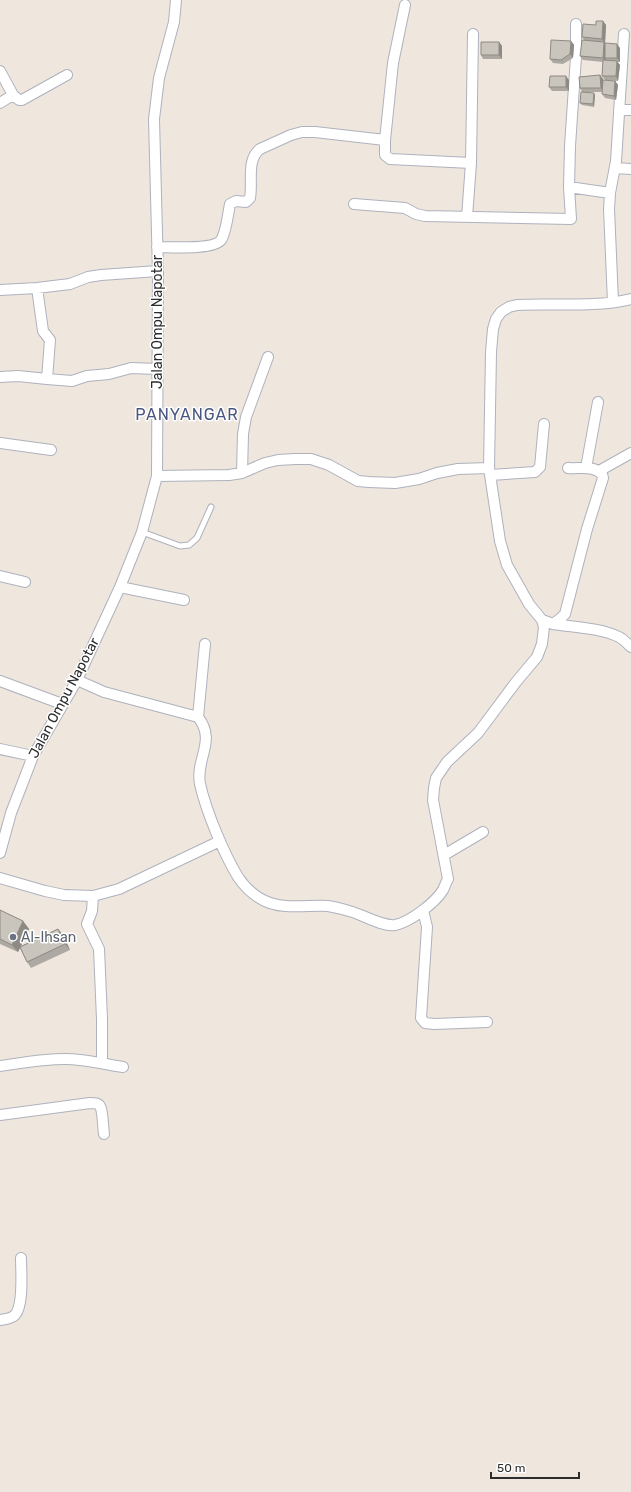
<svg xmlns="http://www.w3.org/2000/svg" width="631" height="1492" font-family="Rubik,sans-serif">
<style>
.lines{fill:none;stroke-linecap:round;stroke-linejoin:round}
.service-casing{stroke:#aeb2bd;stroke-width:7}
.minor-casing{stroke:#aeb2bd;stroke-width:12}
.service{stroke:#fff;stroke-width:5}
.minor{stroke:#fff;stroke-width:10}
.wall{fill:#ada9a2}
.shaded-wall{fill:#8d8a84}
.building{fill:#c9c5bc;stroke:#8d8a84}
.worship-dot{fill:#6b7280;stroke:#fff;stroke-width:1.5}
.labels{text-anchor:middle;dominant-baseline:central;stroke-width:3;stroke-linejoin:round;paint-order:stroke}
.street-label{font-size:14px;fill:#2c2c2c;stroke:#fff}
.worship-label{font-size:14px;fill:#5b616d;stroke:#fff;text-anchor:start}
.quarter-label{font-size:16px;letter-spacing:1px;fill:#495681;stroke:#fff}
</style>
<rect width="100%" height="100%" fill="#efe6de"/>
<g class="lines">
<g class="service-casing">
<path id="service" d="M142,532L180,546L189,545L197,538L211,507"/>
</g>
<g class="minor-casing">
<path id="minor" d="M0,71L13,95L0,103
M13,95L19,100H22L67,75
M619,110H631
M385,140L393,63L405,5
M615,168L631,169
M569,187L610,193
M354,204L405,208L416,214L425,216L571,219L569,187L570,146L576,57V24
M467,217L471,163L473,34
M157,247C170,247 214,250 221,240C226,233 228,214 230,204L236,201L246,202L250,198C253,182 246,160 260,149L291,135L302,132H315L385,140V155L390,159L471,163
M0,290L37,288L70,284L88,277L101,275L158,271
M613,302L609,209L610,193L616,161L624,34
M0,377L18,376L47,379L50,340L43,331L37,288
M47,379L72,381L87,376L109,374L131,368L157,369
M0,443L51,450
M586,468L598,402
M599,471L631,453
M242,473L243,434L246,417L268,357
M490,475L535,472L540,467L544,424
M157,476L229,475L242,473L265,463L278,460L295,459H311L329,465L358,481L369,482L395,483L419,479L437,473L458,469L489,468
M0,576L25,582
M120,587L184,600
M542,620L553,624L561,618L565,614L587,529L603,478L602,474C593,465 580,469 568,468
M553,624C573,627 601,628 619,637C623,639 627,643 631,647
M77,680L104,692L198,717C217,741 195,759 200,784C206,811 224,854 238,877C246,889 256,898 270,903C288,909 309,905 328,906C335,907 342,909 349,911C362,914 382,927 395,925C410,922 435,903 443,890C445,886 446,882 448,879L433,800L434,788L436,778L447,762L478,733L516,682L537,657L542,644L544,627L542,620L529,604L507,565L500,541L489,468L491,352L493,329L496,319L501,312L509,307L517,305C555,303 593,308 631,299
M0,681L62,704
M198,717L205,644
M0,749L33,756
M0,853L11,813L33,756L77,680L120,587L142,532L157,476L158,271L154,119L159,78L174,22L176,0
M444,855L483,832
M0,878L45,891L64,895L93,896L119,889L220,841
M93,896L92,911L87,924L99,949L102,1019V1063
M423,910L427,927L421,1018L425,1023L434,1024L487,1022
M0,1066C21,1063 43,1059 65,1059C84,1059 104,1064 123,1067
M0,1115L90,1103C94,1103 98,1103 100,1106C103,1111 103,1128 104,1134
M0,1320C5,1319 11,1319 15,1315C24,1305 21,1271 21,1258"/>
</g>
<use href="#service" class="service"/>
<use href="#minor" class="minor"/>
</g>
<path class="wall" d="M603,21L606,25L605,43L620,48V62H617L620,65L618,81L605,80L602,76L603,62L583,60L580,56L584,40L582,37L596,25Z
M571,41L574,45L573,58L563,64L553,63L550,59Z
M499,42L502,46V59H483L481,55Z
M600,75L603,79V83L615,81L618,85L616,100L605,98L602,94V92H588L595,95L594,107L582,105L580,103L582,92L580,88Z
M569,80V91H552L549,87Z
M0,910L23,921L29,929L21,946L58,929L63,935L70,950L31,968L27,962L20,948L18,952L0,944Z"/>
<path class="shaded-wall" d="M603,21L606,25L605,43L602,39Z
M571,41L574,45L573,58L570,54Z
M499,42L502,46V59L499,55Z
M604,42L607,46L605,58L606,59L605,62L603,58Z
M617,44L620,48V62L617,58Z
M617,61L620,65L618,81L616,76Z
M600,75L603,79L604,92L601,88Z
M566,76L569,80V91L566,87Z
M615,81L618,85L616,100L614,96Z
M594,93L595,95L594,107L593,104Z
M23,921L29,929L18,952L12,945Z
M58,929L63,935L70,950L65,944Z"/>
<path class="building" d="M596,21H603L602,39L582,37L583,24L596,25Z
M551,40L571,41L570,54L561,60L550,59Z
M582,40L604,42L603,58L580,56Z
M481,42H499V55H481Z
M605,43L617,44V58H605Z
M603,60L617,61L616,76H602Z
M600,75L601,88H580L579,77Z
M550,76H566V87H549Z
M603,80L615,81L614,96L602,94Z
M581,92L594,93L593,104L580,103Z
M0,910L23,921L12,945L0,939Z
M58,929L65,944L27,962L20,947Z"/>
<circle class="worship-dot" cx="13" cy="937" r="4"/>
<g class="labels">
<g class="street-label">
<text transform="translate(157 322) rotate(-90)">Jalan Ompu Napotar</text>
<text transform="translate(64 698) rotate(-62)">Jalan Ompu Napotar</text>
</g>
<g class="worship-label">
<text x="21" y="937">Al-Ihsan</text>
</g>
<g class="quarter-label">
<text x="187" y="414">PANYANGAR</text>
</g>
</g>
<path d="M491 1472v6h88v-6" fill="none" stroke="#2c2c2c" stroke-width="2"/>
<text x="497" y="1472" font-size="12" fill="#2c2c2c" stroke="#ffffff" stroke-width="3" paint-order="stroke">50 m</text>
</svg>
